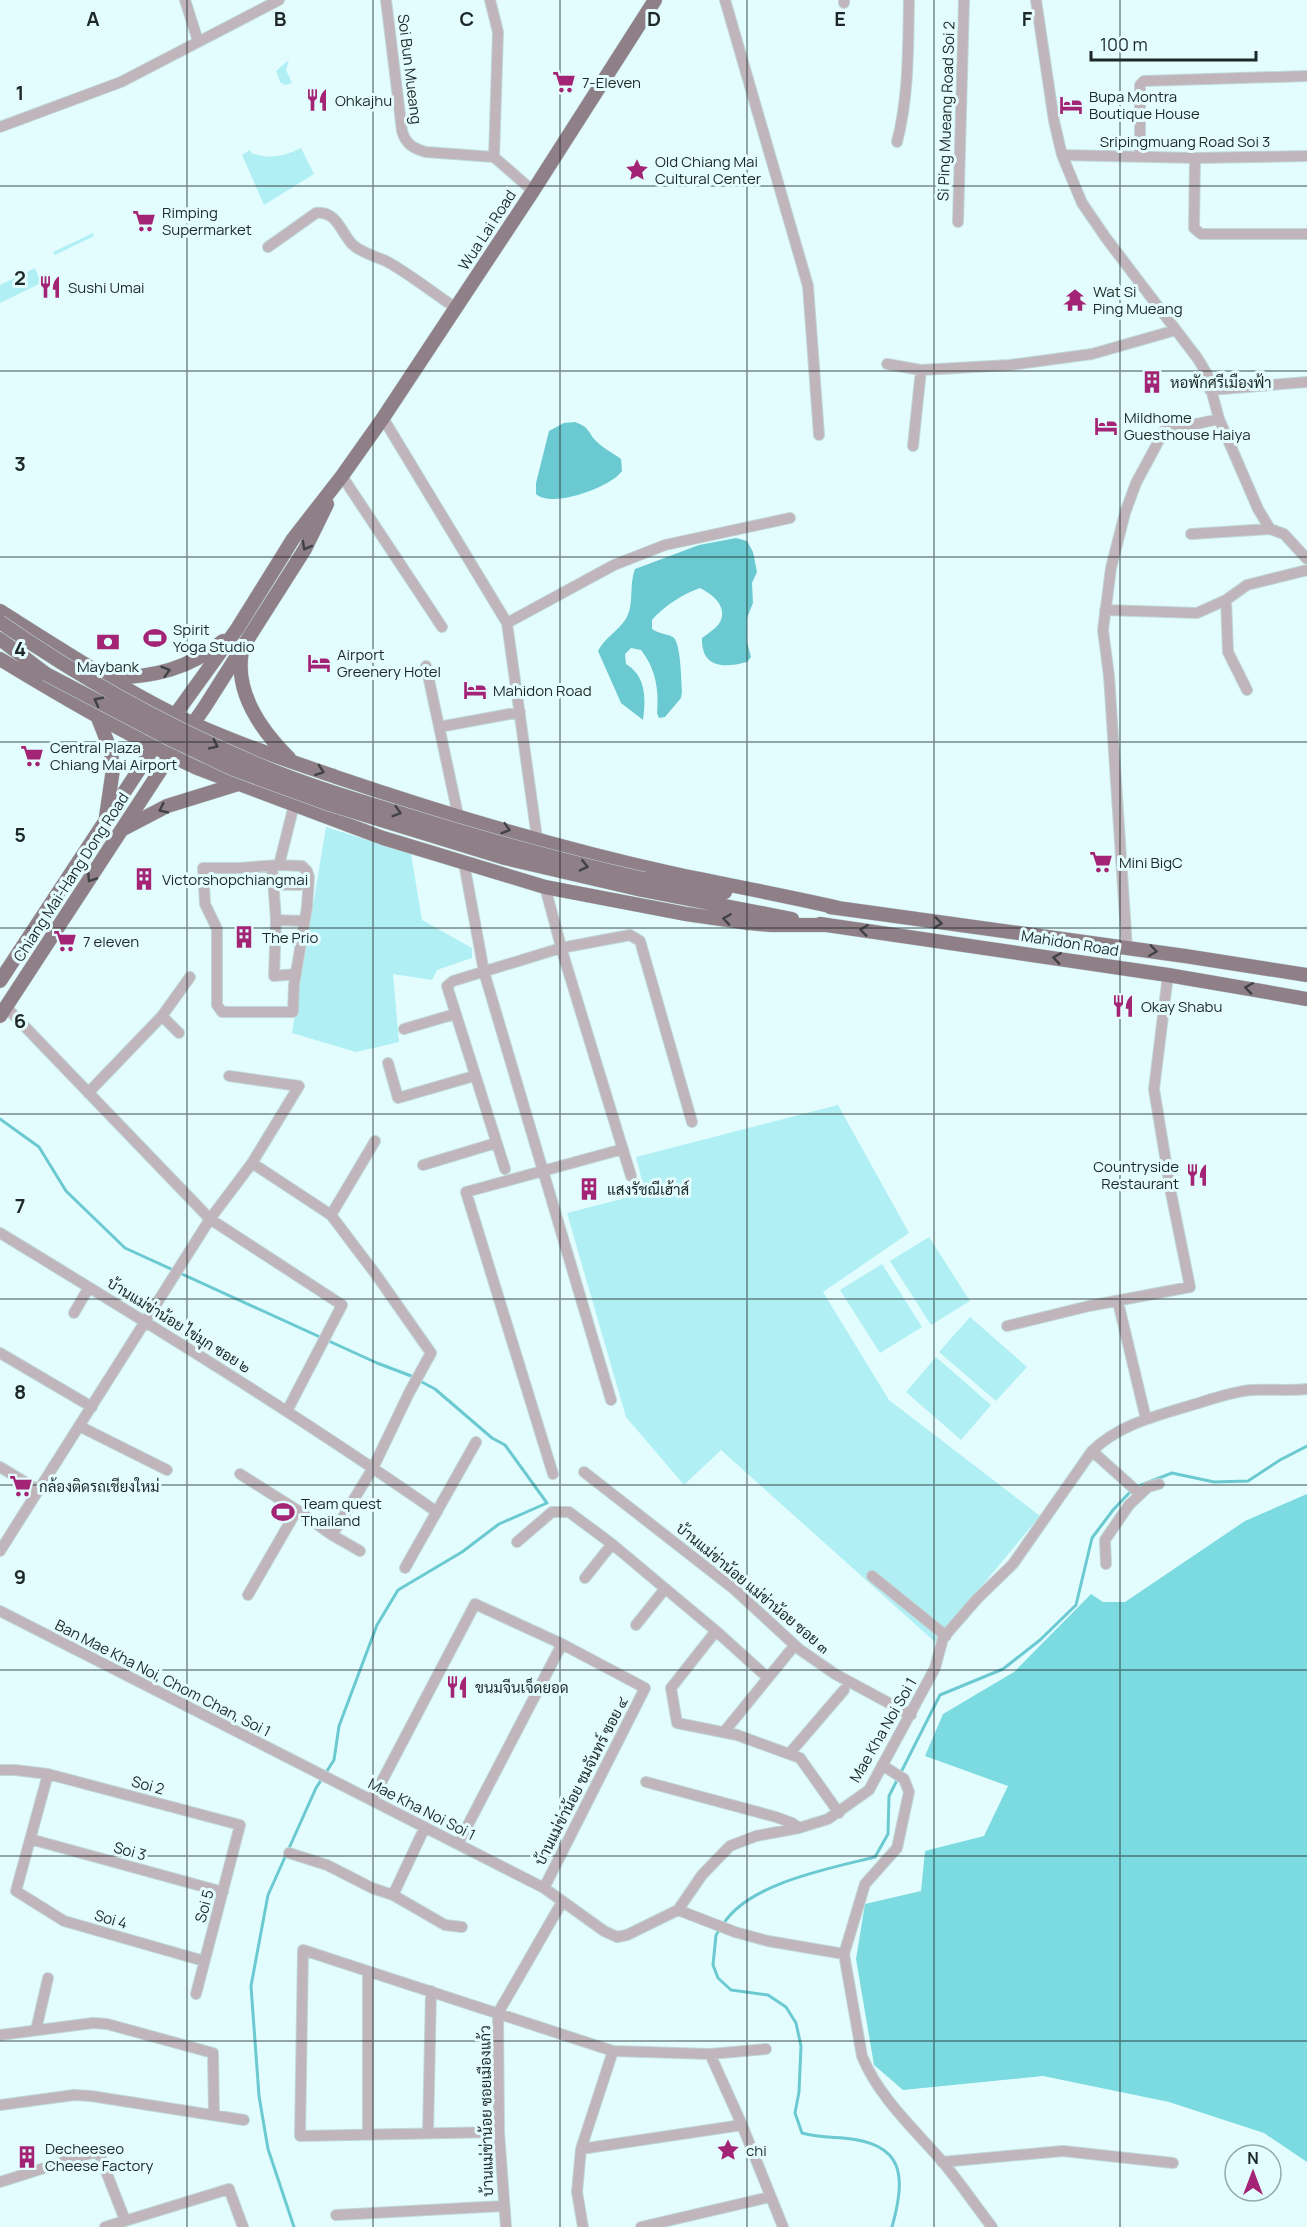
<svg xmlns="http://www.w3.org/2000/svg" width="1307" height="2227" font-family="Manrope,Sarabun,sans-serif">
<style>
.green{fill:#b0eff4}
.forest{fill:#7cdae1}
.water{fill:#6bcad1}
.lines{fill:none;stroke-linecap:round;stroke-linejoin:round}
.stream{stroke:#6bcad1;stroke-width:3}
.minor-casing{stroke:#c0d7d8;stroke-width:12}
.major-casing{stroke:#c0d7d8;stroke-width:15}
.minor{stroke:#bfb5ba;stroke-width:10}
.major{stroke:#8f7f87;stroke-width:14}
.major-bridge-casing{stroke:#c0d7d8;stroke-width:15;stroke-linecap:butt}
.major-bridge{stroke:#8f7f87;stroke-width:14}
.oneway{stroke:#404244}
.grid{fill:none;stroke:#1e2828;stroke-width:1.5;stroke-opacity:0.55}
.labels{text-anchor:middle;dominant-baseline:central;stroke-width:6;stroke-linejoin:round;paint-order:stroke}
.street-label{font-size:15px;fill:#1e2828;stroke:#e3fdff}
.poi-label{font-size:15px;fill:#1e2828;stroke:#e3fdff;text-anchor:start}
.grid-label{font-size:20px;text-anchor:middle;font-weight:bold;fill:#1e2828;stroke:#e3fdff;stroke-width:6;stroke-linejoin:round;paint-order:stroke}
</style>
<rect width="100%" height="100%" fill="#e3fdff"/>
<path class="green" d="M289,60L286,70L292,83L285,85L280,82L276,71Z
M301,148L314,174L264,205L242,155L250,150L251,153C270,159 283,157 301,148Z
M93,233L94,236L55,255L53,252Z
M35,268L41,283L0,303V285Z
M326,827L411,854L422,920L472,948V958L437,970L432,980L393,974L399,1042L356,1052L292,1033Z
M838,1105L909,1233L823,1292L889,1400L1040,1516L935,1642L721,1450L684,1485L626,1417L567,1213L645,1193L636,1157Z
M929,1237L970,1301L931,1325L890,1261Z
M882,1264L922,1327L880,1353L840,1290Z
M970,1317L1027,1367L996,1401L939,1352Z
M936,1357L991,1405L961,1440L906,1392Z"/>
<path class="forest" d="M1307,1494V2162L1264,2133L1169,2102L1043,2076L903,2090L874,2065L856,1959L865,1904L921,1891L925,1851L984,1836L1008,1786L925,1756L943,1714L1014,1672L1091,1594L1103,1602H1125L1245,1521Z"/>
<path class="water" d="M575,422C590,427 588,433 596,441C603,448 613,453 621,459L622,471C611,487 552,509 536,494V483L549,431L564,423Z
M736,538L747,541L753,552L757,572L752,583L753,603L747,618V642L751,657L747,662C725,668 701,669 702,638C707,634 717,628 720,622C728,606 712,594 700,588C683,594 664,606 652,620V629C659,634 670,634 674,638C681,646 681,679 682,691L681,698L665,717L659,718L657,713C659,690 656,669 641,650L631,648L625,654L626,664C646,676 646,698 643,720L621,703L598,651C605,637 620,630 627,617C634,603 629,584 635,569L699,545Z"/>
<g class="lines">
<path class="stream" d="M0,1119L39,1147L66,1191L125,1248L377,1363L414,1377
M1136,1487L1172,1473L1214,1482L1248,1481L1280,1460L1307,1446
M724,1923C750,1883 831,1868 875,1857L888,1834L889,1796L940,1695L1003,1669L1040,1640L1076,1605L1092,1538L1113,1510L1131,1491
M720,1929L716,1935L713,1965L718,1978L731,1990L768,1995L786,2007L796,2023L801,2046L799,2092L795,2113L802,2133C816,2137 829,2137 843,2138C905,2143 906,2176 892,2227
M294,2227L268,2149L259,2096L251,1986L268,1895L316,1788L334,1760L339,1726L377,1625L398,1590L462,1552L499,1524L547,1503L505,1445L492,1438L435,1389L420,1381"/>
<g class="minor-casing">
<path id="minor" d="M185,0L198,41
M386,0L402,131C406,144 412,148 426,152L494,157L533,191
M490,0L498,32L494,157
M725,0L808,286L819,435
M1036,0L1054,121L1062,155L1082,203L1106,238L1198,359L1207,374L1219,419L1258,509L1270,529L1284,534L1307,559
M844,3V0
M0,127L121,82L279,0
M897,142C909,96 908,47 909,0
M1062,155L1195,158L1307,156
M1140,156V85L1144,81L1307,76
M1195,158L1194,228L1201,234H1307
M958,222L964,0
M268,247L316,213C336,210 341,232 352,244C361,253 375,256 386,261C410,274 433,293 456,308
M887,364L921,370L1010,365L1092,354L1176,330
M1210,390L1307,382
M383,418L507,623L537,838
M913,446L921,370
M342,476L442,627
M1191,534L1270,529
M1226,600L1228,652L1247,690
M1105,610L1197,613L1226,600L1247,585L1307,570
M507,623L614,565L665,545L790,518
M426,666L458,815
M439,727L520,712
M464,863L484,972L611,1400
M279,865L302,866L307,871L309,877L307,907L294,985L293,1012H222L217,1005V929L205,904L203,868H239Z
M279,865L294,805
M272,866L276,920L274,976L296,974
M273,884L299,885
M545,887L563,954L631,1176
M276,920L304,921
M1127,948L1109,676L1103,630L1111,568L1125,513L1136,483L1164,431L1219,419
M6,1007L210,1219L342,1305L287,1411
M162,1016L179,1033
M404,1029L455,1014
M388,1063L398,1098L474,1076
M88,1093L162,1016L190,977
M252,1163L331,1215L377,1276L431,1353L409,1393L373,1468L332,1535
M423,1165L496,1143
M505,1169L447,986L453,981L561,948L630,935L640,941L692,1122
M331,1215L375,1141
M0,1233C148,1323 295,1413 437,1512
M1118,1302L1146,1419
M74,1313L89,1287
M1007,1326L1089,1306L1190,1287L1171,1193L1154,1089L1168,975
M0,1353L92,1407
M79,1426L167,1470
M1092,1451L1140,1494
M0,1467L38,1490
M584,1472L734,1589L799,1649L835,1674L911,1715
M240,1474L297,1510L248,1595
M553,1474L466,1192L623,1149
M297,1510L332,1535L360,1551
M517,1542L552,1512H569L612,1544L716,1631L671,1688L677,1723L737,1735L800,1758L839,1813
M0,1551L210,1219L252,1163L299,1086L229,1076
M1106,1564L1105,1540L1129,1505L1148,1487L1159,1484
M405,1568L476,1442
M872,1576L946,1636
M585,1578L612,1544
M0,1611L544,1888L604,1931L617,1937L627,1935L678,1910L702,1875L730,1846L756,1836L799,1828L828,1819L869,1790L935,1668L943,1638L977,1599L1013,1564L1092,1451C1120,1424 1156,1416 1192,1405C1212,1399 1231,1392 1251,1390C1270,1389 1288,1391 1307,1389
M636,1625L664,1590
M716,1631L767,1677
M724,1732L790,1651
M789,1754L844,1690
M882,1765L904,1779L909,1792L897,1848L865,1884L844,1954L862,2056C878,2096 913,2128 941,2160C959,2181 975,2205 992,2227
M0,1770H15L48,1774L240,1825L196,1994
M48,1774L16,1891L64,1921L204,1961
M646,1782L776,1817L792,1823L799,1828
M372,1800L475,1604L562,1644L645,1688L544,1888
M30,1839L223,1892
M458,1844L562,1644
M289,1853L327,1865L372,1888L393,1895L445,1925L462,1927
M393,1895L425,1827
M678,1910L735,1932L768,1941L844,1954
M368,1971V2134
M36,2030L48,1978
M0,2035L93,2023L107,2024L213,2053L214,2115
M710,2054L742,2125L783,2227
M0,2105L74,2095L91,2096L244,2120
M499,2132L300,2136L303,1950L613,2051L710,2054L766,2049
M428,2133L431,1991
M581,2149L742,2125
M942,2162L1063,2151L1173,2163
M0,2182L98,2151L125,2220
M336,2215L503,2206
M105,2227L229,2189L243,2227
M506,2227L499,2132L498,2013L562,1902
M583,2227L577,2192L581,2149L613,2051
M641,2227L770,2197"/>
</g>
<g class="major-casing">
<path id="major" d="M0,611C57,647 114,684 175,715C223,739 284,759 336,777C445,814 558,848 671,873C727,885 783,895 839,908
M0,639L46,674
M242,651C234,693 261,730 289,758
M0,659C64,698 129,736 197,768L383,838L545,887L686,914L749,923L771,925H827
M110,678C154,677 189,669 223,641
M98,718L111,751L113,769L106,817
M190,728L204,708L305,549L327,504
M123,829L167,806L238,784
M644,879L725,892
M642,890L792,919
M830,907L1185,956L1307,975
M820,924L1168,975L1307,999
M0,981L175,715L237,629L293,539L342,476L383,418L533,191L655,0
M0,1016L175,748"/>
</g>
<use href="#minor" class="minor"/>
<use href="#major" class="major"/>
<g class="major-bridge-casing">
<path id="major-bridge" d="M0,622C76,675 159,722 245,759C296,782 350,798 403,814C483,839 562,861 644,879
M46,674L168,738L233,769L326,803L505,858L642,890"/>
</g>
<use href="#major-bridge" class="major-bridge"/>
</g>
<defs><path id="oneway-chevron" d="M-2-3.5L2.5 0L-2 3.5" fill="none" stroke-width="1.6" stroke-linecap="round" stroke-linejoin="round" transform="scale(1.5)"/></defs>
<g class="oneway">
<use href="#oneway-chevron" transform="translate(306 546) rotate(119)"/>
<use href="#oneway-chevron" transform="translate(166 671) rotate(-17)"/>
<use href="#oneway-chevron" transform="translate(98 701) rotate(-152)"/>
<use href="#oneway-chevron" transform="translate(214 745) rotate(26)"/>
<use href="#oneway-chevron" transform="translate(320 771) rotate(19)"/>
<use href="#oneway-chevron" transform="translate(163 809) rotate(154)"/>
<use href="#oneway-chevron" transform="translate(397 812) rotate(17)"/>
<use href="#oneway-chevron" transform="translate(506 829) rotate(16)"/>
<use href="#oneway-chevron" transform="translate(584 866) rotate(13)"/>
<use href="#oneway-chevron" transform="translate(91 878) rotate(123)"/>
<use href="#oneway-chevron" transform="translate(727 919) rotate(-172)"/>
<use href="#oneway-chevron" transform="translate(938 923) rotate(7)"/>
<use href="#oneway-chevron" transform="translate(864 930) rotate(-172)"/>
<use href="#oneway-chevron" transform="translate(1153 951) rotate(8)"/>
<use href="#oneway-chevron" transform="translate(1057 958) rotate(-171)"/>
<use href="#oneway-chevron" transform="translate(1249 988) rotate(-171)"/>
</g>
<path class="grid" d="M187,0V2227M373,0V2227M560,0V2227M747,0V2227M934,0V2227M1120,0V2227M0,186H1307M0,371H1307M0,557H1307M0,742H1307M0,928H1307M0,1114H1307M0,1299H1307M0,1485H1307M0,1670H1307M0,1856H1307M0,2041H1307"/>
<defs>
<g id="supermarket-bare" transform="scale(1.8)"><path d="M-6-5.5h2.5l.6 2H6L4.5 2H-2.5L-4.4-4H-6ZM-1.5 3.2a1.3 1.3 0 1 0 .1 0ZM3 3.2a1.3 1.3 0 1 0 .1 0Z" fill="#a32374" stroke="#e3fdff" stroke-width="2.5" paint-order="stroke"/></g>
<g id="restaurant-bare" transform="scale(1.8)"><path d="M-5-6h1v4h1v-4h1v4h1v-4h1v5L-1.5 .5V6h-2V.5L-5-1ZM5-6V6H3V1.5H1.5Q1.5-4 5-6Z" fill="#a32374" stroke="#e3fdff" stroke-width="2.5" paint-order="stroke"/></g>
<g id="hotel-bare" transform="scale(1.8)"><path d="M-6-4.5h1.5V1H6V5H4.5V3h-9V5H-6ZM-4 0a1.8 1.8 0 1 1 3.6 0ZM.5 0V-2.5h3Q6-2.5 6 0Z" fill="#a32374" stroke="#e3fdff" stroke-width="2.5" paint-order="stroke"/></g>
<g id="sight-bare" transform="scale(1.8)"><path d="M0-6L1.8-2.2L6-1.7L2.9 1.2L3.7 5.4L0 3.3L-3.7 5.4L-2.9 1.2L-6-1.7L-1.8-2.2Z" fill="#a32374" stroke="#e3fdff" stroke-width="2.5" paint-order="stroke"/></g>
<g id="temple-bare" transform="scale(1.8)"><path d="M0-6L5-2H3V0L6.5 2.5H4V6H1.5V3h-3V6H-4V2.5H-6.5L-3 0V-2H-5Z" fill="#a32374" stroke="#e3fdff" stroke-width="2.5" paint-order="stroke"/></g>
<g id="building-bare" transform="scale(1.8)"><path d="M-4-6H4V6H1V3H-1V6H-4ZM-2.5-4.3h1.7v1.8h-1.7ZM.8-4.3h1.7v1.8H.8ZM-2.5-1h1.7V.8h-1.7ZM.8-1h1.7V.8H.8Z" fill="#a32374" stroke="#e3fdff" stroke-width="2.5" paint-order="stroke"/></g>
<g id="stadium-bare" transform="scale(1.8)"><path d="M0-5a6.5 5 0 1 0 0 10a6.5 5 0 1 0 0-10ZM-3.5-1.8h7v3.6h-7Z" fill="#a32374" stroke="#e3fdff" stroke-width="2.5" paint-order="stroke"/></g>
<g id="bank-bare" transform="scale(1.8)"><path d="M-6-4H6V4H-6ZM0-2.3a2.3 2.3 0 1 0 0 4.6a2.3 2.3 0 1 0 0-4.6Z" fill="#a32374" stroke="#e3fdff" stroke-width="2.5" paint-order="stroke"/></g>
</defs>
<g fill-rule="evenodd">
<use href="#supermarket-bare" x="564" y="82"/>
<use href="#restaurant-bare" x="317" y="100"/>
<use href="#hotel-bare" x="1071" y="105"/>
<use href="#sight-bare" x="637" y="170"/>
<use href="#supermarket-bare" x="144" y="221"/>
<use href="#restaurant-bare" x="50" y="287"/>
<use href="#temple-bare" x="1075" y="300"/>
<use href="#building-bare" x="1152" y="382"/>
<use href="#hotel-bare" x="1106" y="426"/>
<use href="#stadium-bare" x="155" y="638"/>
<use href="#bank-bare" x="108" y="642"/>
<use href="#hotel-bare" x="319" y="663"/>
<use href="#hotel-bare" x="475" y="690"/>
<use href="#supermarket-bare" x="32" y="756"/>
<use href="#supermarket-bare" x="1101" y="862"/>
<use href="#building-bare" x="144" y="879"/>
<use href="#building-bare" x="244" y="937"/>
<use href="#supermarket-bare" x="65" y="941"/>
<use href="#restaurant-bare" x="1123" y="1006"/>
<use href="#restaurant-bare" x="1197" y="1175"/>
<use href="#building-bare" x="589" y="1189"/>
<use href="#supermarket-bare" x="21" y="1486"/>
<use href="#stadium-bare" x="283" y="1512"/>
<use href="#restaurant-bare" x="457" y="1687"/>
<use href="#sight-bare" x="728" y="2150"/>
<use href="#building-bare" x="27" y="2157"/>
</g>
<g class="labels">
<g class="street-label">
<text transform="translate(410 69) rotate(83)">Soi Bun Mueang</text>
<text transform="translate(946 111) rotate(-88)">Si Ping Mueang Road Soi 2</text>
<text x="1185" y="141">Sripingmuang Road Soi 3</text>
<text transform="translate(487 230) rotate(-57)">Wua Lai Road</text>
<text transform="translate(71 877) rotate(-57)">Chiang Mai-Hang Dong Road</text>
<text transform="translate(1070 943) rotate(9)">Mahidon Road</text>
<text transform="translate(179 1325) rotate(32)">บ้านแม่ข่าน้อย ไข่มุก ซอย ๒</text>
<text transform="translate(753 1588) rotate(40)">บ้านแม่ข่าน้อย แม่ข่าน้อย ซอย ๓</text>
<text transform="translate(163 1678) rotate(27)">Ban Mae Kha Noi, Chom Chan, Soi 1</text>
<text transform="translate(883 1730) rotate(-60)">Mae Kha Noi Soi 1</text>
<text transform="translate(581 1781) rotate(-63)">บ้านแม่ข่าน้อย ชมจันทร์ ซอย ๔</text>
<text transform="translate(148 1785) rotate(15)">Soi 2</text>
<text transform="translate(422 1809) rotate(27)">Mae Kha Noi Soi 1</text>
<text transform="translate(130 1851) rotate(15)">Soi 3</text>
<text transform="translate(204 1906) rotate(-75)">Soi 5</text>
<text transform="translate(111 1919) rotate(16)">Soi 4</text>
<text transform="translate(486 2111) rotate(-91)">บ้านแม่ข่าน้อย ซอยเมืองแก้ว</text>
</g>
<g class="poi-label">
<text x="582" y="82">7-Eleven</text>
<text x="1089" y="96">Bupa Montra<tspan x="1089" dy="17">Boutique House</tspan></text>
<text x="335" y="100">Ohkajhu</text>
<text x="655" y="161">Old Chiang Mai<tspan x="655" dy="17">Cultural Center</tspan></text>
<text x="162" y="212">Rimping<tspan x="162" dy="17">Supermarket</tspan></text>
<text x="68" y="287">Sushi Umai</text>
<text x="1093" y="291">Wat Si<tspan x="1093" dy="17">Ping Mueang</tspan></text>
<text x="1170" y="382">หอพักศรีเมืองฟ้า</text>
<text x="1124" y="417">Mildhome<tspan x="1124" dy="17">Guesthouse Haiya</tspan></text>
<text x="173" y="629">Spirit<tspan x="173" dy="17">Yoga Studio</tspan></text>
<text x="337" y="654">Airport<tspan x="337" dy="17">Greenery Hotel</tspan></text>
<text x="108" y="666" text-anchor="middle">Maybank</text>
<text x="493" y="690">Mahidon Road</text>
<text x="50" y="747">Central Plaza<tspan x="50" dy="17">Chiang Mai Airport</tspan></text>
<text x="1119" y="862">Mini BigC</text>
<text x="162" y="879">Victorshopchiangmai</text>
<text x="262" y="937">The Prio</text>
<text x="83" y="941">7 eleven</text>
<text x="1141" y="1006">Okay Shabu</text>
<text x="1179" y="1166" text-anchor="end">Countryside<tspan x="1179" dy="17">Restaurant</tspan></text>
<text x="607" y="1189">แสงรัชณีเฮ้าส์</text>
<text x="39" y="1486">กล้องติดรถเชียงใหม่</text>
<text x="301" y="1503">Team quest<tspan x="301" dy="17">Thailand</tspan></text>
<text x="475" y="1687">ขนมจีนเจ็ดยอด</text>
<text x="45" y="2148">Decheeseo<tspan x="45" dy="17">Cheese Factory</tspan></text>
<text x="746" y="2150">chi</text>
</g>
</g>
<g class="grid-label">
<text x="93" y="26">A</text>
<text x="280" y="26">B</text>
<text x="467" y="26">C</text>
<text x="654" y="26">D</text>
<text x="840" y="26">E</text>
<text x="1027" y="26">F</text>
<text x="20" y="100">1</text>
<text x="20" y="285">2</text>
<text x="20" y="471">3</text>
<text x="20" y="656">4</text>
<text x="20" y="842">5</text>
<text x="20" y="1028">6</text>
<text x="20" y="1213">7</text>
<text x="20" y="1399">8</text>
<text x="20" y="1584">9</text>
</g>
<g transform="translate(1253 2173)"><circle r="28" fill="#e3fdff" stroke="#94a8a9" stroke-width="1.5"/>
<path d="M0-4.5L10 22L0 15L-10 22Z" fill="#a32374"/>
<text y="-9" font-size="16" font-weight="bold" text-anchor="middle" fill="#1e2828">N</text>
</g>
<path d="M1091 51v9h165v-9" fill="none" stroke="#1e2828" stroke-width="3"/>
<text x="1100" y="51" font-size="18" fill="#1e2828" stroke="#e3fdff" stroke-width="4.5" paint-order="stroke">100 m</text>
</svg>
